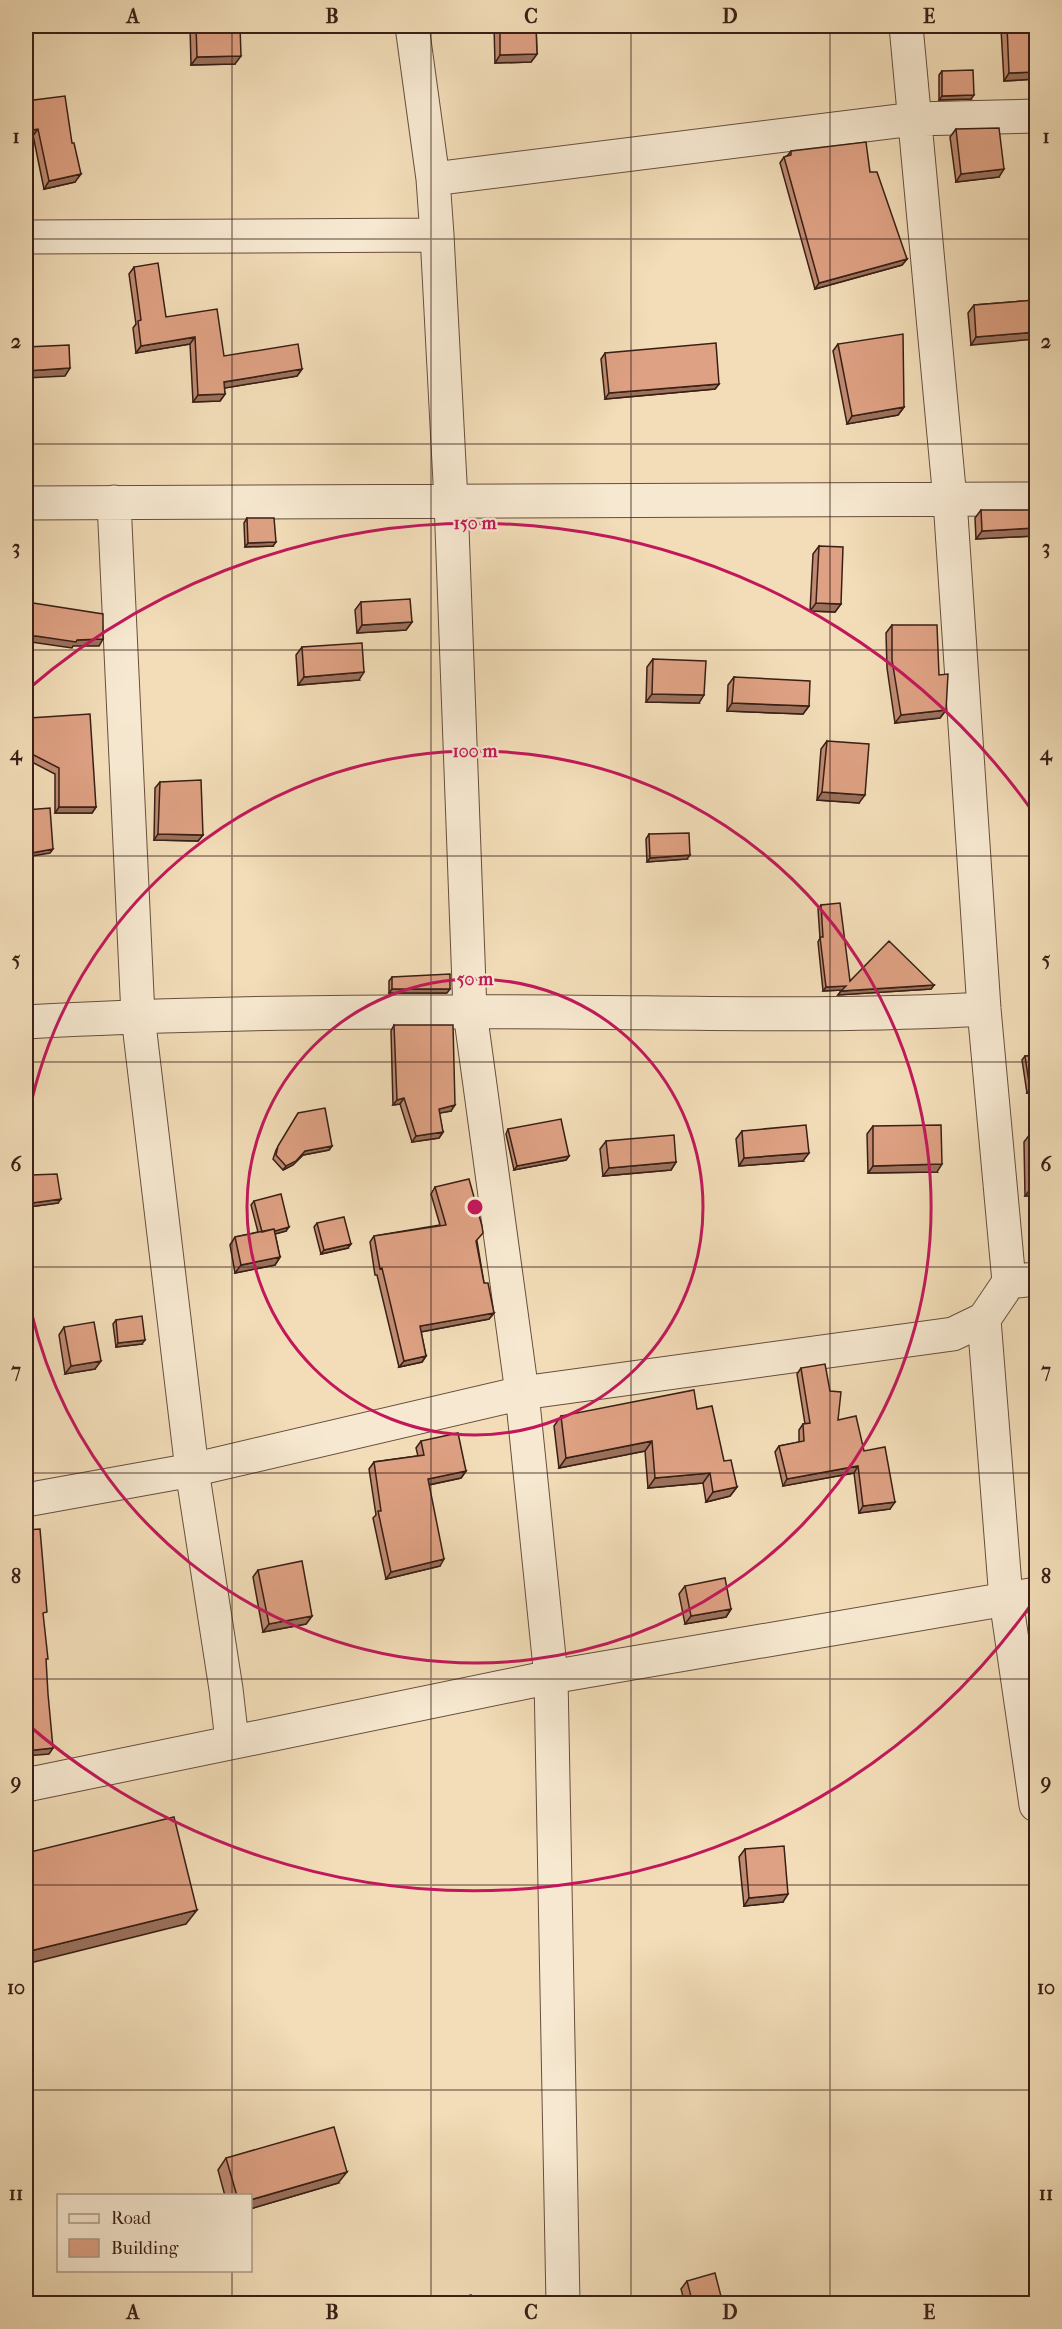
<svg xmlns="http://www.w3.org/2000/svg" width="1062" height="2329" font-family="'IM FELL French Canon',serif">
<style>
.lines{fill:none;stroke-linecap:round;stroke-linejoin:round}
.minor-casing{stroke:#674e3e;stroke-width:35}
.minor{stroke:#f7e9d1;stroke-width:33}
.wall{fill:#bf8a71;stroke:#391f15;stroke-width:1.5}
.shaded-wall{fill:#9b715c;stroke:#391f15;stroke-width:1.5}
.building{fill:#dea183;stroke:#391f15;stroke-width:1.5}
.grid{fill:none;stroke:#391f15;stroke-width:1.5;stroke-opacity:0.55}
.ring{fill:none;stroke:#c2185b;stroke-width:3}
.centre{fill:#c2185b;stroke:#f7e9d1;stroke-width:3}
.ring-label{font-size:18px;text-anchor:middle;font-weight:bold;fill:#c2185b;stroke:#f7e9d1;stroke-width:4.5;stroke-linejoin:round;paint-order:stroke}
.neatline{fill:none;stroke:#391f15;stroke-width:2}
.grid-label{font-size:20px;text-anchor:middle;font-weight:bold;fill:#391f15}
</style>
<rect width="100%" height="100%" fill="#f2ddb8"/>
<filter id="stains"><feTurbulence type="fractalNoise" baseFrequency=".00333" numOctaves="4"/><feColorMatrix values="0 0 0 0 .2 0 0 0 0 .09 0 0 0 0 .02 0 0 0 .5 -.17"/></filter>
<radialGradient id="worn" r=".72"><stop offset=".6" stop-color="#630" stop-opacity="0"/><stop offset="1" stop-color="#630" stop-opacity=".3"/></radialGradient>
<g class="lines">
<g class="minor-casing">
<path id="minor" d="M412,26L433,179L437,235L451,501L470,1012L522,1393L551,1677L563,2304
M906,26L950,500L984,1009L1009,1282
M433,179L914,119L1036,116
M26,237L437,235
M114,502L138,1016L192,1470L226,1689L232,1741
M26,503L1036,499
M26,1022C203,1012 382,1011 560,1012C701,1013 842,1017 984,1009
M984,1319L1006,1599L1036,1805
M26,1500L192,1470L522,1393L953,1334L984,1319L1009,1282L1036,1279
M26,1785L551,1677L1036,1594"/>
</g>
<use href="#minor" class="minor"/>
</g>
<path class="wall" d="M190,26H240L235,64L191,65Z
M494,26H536L537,54L531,62L495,63Z
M1004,26H1036V79L1004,81L1001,29Z
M942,71L971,99L939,100V75Z
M26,101L75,182L44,189Z
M956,129L999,177L956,182L950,137Z
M791,151L870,172L907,259L902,265L815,289L780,163L784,157L787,156Z
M134,267L166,317L224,356L302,369L297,376L224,388L225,394L220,401L193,402L190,344L136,353L133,328L136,324L129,274Z
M1036,300L971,345L968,313L974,305Z
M838,344L904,407L898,415L847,424L833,351Z
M605,353L719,384L715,389L605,399L601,359Z
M981,510L1034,536L976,539L975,518Z
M247,518L273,546L245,547L244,523Z
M819,546L841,604L835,612L810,611L813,554Z
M361,602L412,622L406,630L357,633L355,610Z
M892,625L939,675L946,710L940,718L895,723L887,668L886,633Z
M302,647L359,680L298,685L296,655Z
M653,659L699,703L646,702L647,667Z
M734,677L809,706L803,714L727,711L728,685Z
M26,721L96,807L92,813H55V774L26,759Z
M827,741L859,803L817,800L821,749Z
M160,782L203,835L198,841L154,840L155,788Z
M649,834L687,859L647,862L646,839Z
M821,905L850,981L934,985L931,989L838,995L842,990L823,991L818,942L820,938L818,909Z
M392,977L447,993H389V981Z
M394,1025L451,1111L439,1113L443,1132L439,1138L412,1142L400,1104L393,1105L391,1031Z
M1025,1056H1036V1092L1027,1093L1022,1060Z
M296,1117L332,1146L329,1150L303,1155L293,1165L283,1170L273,1159L276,1150Z
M873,1126L937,1172L868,1173L867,1134Z
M508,1129L569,1156L566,1160L514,1170L506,1134Z
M742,1131L803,1161L739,1166L736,1139Z
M1030,1134L1036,1195L1025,1196L1024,1142Z
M606,1141L676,1162L671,1170L603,1176L600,1149Z
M31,1175L58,1203L29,1207L28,1179Z
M435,1187L477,1241L484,1283L494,1313L489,1319L421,1332L426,1356L422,1362L399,1367L377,1275H375L370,1242L374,1236L440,1225L431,1194Z
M254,1201L286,1231L275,1234L280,1257L275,1265L235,1273L230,1245L235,1237L258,1232L251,1205Z
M317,1223L348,1248L321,1254L314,1227Z
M116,1320L142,1344L116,1347L113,1324Z
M64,1327L95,1369L65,1374L59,1335Z
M801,1368L830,1391L838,1420L864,1451L890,1509L859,1513L854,1473L783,1486L775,1452L779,1446L799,1442V1430L803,1424H805L797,1374Z
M697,1409L737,1487L730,1496L706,1502L703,1483L648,1488L645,1451L559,1468L554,1426L561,1416Z
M421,1441L466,1471L461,1478L429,1485L440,1566L386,1579L373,1518L376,1515L369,1469L374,1462L418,1456L416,1448Z
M258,1570L312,1616L306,1624L263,1632L253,1577Z
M685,1586L731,1609L726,1617L685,1624L679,1594Z
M745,1849L783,1902L744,1906L739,1857Z
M226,2158L338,2183L250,2209V2196H225L218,2170Z
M687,2281L723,2304H685L681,2289Z"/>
<path class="shaded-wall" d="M102,26H125L123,28Z
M537,54L531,62L495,63L500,55Z
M241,56L235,64L191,65L197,57Z
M1036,72V79L1004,81L1009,73Z
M974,95L971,99L939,100L942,96Z
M38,129L32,137L26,138V131Z
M1004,169L999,177L956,182L961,174Z
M81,174L75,182L44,189L49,181Z
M907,259L902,265L815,289L819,283Z
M1036,332V339L971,345L976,337Z
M195,337L190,344L136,353L141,346Z
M70,368L65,376L26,378V371Z
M302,369L297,376L219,389L224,382Z
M719,384L715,389L605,399L609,393Z
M225,394L220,401L193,402L198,395Z
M904,407L898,415L847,424L852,416Z
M1036,528V532L1034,536L976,539L982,531Z
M276,542L273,546L245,547L248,543Z
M816,603L841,604L835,612L810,611Z
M412,622L406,630L357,633L362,625Z
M36,636L77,640L103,639L99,646H73L72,648L31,642H26V637Z
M364,672L359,680L298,685L304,677Z
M652,694L704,695L699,703L646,702Z
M732,703L809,706L803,714L727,711Z
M946,710L940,718L895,723L901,715Z
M822,792L865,795L859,803L817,800Z
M59,807H96L92,813H55Z
M158,834L203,835L198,841L154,840Z
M53,849L50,853L26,857V854Z
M690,855L687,859L647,862L650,858Z
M934,985L931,989L838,995L841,991Z
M846,986L843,990L823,991L826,987Z
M392,989H450L447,993H389Z
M1036,1088V1092L1027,1093L1030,1089Z
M404,1098L400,1104L393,1105L397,1100Z
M455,1105L451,1111L435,1114L439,1109Z
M443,1132L439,1138L412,1142L416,1136Z
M332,1146L329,1150L303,1155L293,1165L283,1170L286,1166L305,1151Z
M809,1153L803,1161L739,1166L744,1158Z
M569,1156L566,1160L514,1170L517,1166Z
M676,1162L671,1170L603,1176L609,1168Z
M942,1164L937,1172L868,1173L873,1166Z
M1031,1188H1036V1195L1025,1196Z
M61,1199L58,1203L29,1207L32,1203Z
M289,1227L286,1231L260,1238L263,1234Z
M351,1244L348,1248L321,1254L324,1250Z
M280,1257L275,1265L235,1273L241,1265Z
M494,1313L489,1319L415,1333L420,1326Z
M145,1340L142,1344L116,1347L118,1343Z
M426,1356L422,1362L399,1367L404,1361Z
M101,1361L95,1369L65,1374L71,1366Z
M652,1441L645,1451L559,1468L566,1458Z
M858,1466L854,1473L783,1486L787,1479Z
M466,1471L461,1478L423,1486L428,1479Z
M710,1473L703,1483L648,1488L655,1478Z
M737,1487L730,1496L706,1502L713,1492Z
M895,1502L890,1509L859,1513L863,1506Z
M444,1559L440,1566L386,1579L391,1572Z
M731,1609L726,1617L685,1624L691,1616Z
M312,1616L306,1624L263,1632L269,1624Z
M53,1748L49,1754L26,1756V1751Z
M788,1894L783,1902L744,1906L749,1898Z
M197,1910L186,1924L26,1964V1952Z
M347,2172L338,2183L250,2209V2200Z"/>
<path class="building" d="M196,26H240L241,56L197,57Z
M500,26H536L537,54L500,55Z
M1007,26H1036V72L1009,73Z
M973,70L974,95L942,96V71Z
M65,96L72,143H74L81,174L49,181L38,129L26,131V101Z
M999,128L1004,169L961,174L956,129Z
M866,142L870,172H877L907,259L819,283L784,157L791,155V151Z
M158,263L166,317L217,309L224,356L298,344L302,369L224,382L225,394L198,395L195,337L141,346L138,321L141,320L134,267Z
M1036,300V332L976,337L974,305Z
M903,334L904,407L852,416L838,344Z
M716,343L719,384L609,393L605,353Z
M69,345L70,368L26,371V347Z
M981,510H1036V528L982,531Z
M247,518H274L276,542L248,543Z
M819,546L843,547L841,604L816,603Z
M410,599L412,622L362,625L361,602Z
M33,603L103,614V639L77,640L76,642L36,636L26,637V604Z
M892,625H937L939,675L948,674L946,710L901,715L892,660Z
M362,643L364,672L304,677L302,647Z
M653,659L706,661L704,695L652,694Z
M734,677L810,681L809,706L732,703Z
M90,714L96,807H59V768L26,751V721L29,718Z
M827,741L869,744L865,795L822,792Z
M201,780L203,835L158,834L160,782Z
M50,808L53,849L26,854V810Z
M689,833L690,855L650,858L649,834Z
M840,903L850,981L889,941L934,985L841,991L846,986L826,987L820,937H823L821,905Z
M450,974V989H392V977Z
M394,1025H453L455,1105L439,1109L443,1132L416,1136L404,1098L397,1100Z
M1025,1056H1036V1088L1030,1089Z
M325,1108L332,1146L305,1151L296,1161L286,1166L276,1155L278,1146L298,1113Z
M561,1119L569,1156L517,1166L508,1129Z
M806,1125L809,1153L744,1158L742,1131Z
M941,1125L942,1164L873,1166V1126Z
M1036,1132V1188H1031L1030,1134Z
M674,1135L676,1162L609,1168L606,1141Z
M57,1174L61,1199L32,1203L31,1175Z
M469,1179L482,1226L483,1233L476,1241L484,1283H488L494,1313L420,1326L426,1356L404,1361L382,1268L380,1269L374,1236L446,1225L435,1187Z
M281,1194L289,1227L275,1231L274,1229L262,1232L254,1201Z
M344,1217L351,1244L324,1250L317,1223Z
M274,1229L280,1257L241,1265L235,1237Z
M142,1316L145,1340L118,1343L116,1320Z
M94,1322L101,1361L71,1366L64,1327Z
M825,1364L830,1391L841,1392L838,1420L856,1416L864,1451L885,1447L895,1502L863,1506L858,1466L787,1479L779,1446L804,1441L803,1424L810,1423L801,1368Z
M694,1390L697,1409L712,1406L724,1461L731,1460L737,1487L713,1492L710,1473L655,1478L652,1441L566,1458L561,1416Z
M458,1433L466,1471L428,1479L444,1559L391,1572L378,1511H381L374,1462L424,1455L421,1441Z
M40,1529L47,1612L43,1613L48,1659H46L48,1694L53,1748L26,1751V1530Z
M302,1561L312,1616L269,1624L258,1570Z
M725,1578L731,1609L691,1616L685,1586Z
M174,1817L197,1910L26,1952V1853Z
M784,1846L788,1894L749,1898L745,1849Z
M334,2127L347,2172L250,2200V2196H237L226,2158Z
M715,2273L723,2304H693L687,2281Z
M471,2295L473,2304H441Z"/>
<path class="grid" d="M232,26V2196M431,26V2304M631,26V2304M830,26V2304M26,239H1036M26,444H1036M26,650H1036M26,856H1036M26,1062H1036M26,1267H1036M26,1473H1036M26,1679H1036M26,1885H1036M26,2090H1036M232,2270V2304"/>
<g class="ring">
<circle cx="475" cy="1207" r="228"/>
<path d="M26 1128A456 456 0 1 1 26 1286"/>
<path d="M1035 1599A684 684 0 0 1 26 1723M26 691A684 684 0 0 1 1035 815"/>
</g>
<circle cx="475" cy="1207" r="9" class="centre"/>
<g class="ring-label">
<text x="475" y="529">150 m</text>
<text x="475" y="757">100 m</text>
<text x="475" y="985">50 m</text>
</g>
<rect width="1062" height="2329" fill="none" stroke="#f2ddb8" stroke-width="66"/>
<rect x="57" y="2194" width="195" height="78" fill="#f7e9d1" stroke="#ab9886" stroke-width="1.5"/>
<rect x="69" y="2214" width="30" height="9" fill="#f7e9d1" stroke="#ab9886" stroke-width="1.5"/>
<text x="111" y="2224" font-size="18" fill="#391f15">Road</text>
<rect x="69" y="2239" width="30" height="18" fill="#dea183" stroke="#ab9886" stroke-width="1.5"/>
<text x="111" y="2254" font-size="18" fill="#391f15">Building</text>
<rect x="33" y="33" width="996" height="2263" class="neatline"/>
<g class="grid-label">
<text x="133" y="23">A</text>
<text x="332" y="23">B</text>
<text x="531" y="23">C</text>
<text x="730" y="23">D</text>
<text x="929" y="23">E</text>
<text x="16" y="143">1</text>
<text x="1046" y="143">1</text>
<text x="16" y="348">2</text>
<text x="1046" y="348">2</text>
<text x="16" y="554">3</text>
<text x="1046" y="554">3</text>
<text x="16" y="760">4</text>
<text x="1046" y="760">4</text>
<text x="16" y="966">5</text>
<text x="1046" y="966">5</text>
<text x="16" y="1171">6</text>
<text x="1046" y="1171">6</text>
<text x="16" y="1377">7</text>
<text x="1046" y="1377">7</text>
<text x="16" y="1583">8</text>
<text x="1046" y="1583">8</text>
<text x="16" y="1789">9</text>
<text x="1046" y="1789">9</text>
<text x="16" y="1994">10</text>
<text x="1046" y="1994">10</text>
<text x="16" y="2200">11</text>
<text x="1046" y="2200">11</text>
<text x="133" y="2319">A</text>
<text x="332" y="2319">B</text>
<text x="531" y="2319">C</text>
<text x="730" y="2319">D</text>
<text x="929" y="2319">E</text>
</g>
<rect width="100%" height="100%" filter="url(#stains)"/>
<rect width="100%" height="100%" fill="url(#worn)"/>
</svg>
